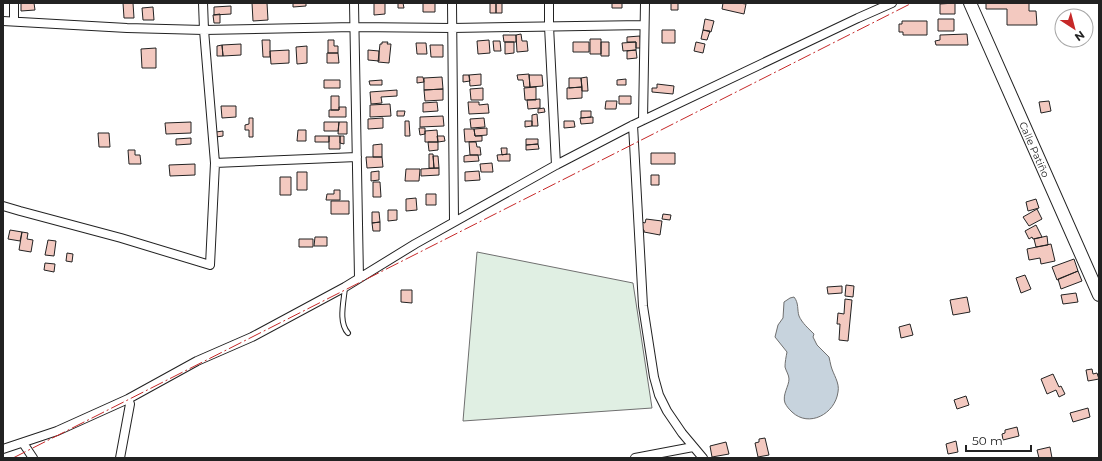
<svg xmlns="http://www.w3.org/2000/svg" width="1102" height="461" font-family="Montserrat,sans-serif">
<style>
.green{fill:#e0efe3;stroke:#6f6f6f}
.water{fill:#c7d3dd;stroke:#6f6f6f}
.building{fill:#f3c9c0;stroke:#222}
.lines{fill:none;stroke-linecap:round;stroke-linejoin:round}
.service-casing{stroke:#222;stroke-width:6}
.minor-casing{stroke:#222;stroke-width:10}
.primary-casing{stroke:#222;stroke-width:14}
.service{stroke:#fff;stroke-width:4}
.minor{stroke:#fff;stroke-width:8}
.primary{stroke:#fff;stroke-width:12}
.power{stroke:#c62828;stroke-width:1;stroke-dasharray:14 3 2 3;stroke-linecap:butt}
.labels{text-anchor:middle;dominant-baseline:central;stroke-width:3;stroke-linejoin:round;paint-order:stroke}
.street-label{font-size:10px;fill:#222;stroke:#fff}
</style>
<rect width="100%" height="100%" fill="#fff"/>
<path class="green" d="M477,252L633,283L652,408L463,421Z"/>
<path class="water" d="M794,297C799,303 797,310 799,316C802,323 809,329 814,334L813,337L817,345L829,357C830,360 830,363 831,366C833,374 840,383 838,392C835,414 809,428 792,412C789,409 787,407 785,403C782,395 789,386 789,379C789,375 786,371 785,367C785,362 786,357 787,352L775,337L778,325L783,318L784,302L790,298Z"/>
<path class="building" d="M21,3H34L35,10L21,11Z
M123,3H133L134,18H124Z
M252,3H267L268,20L253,21Z
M293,3H306V6L293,7Z
M374,3H385V14L374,15Z
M398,3H403L404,8H398Z
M423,3H435V12H423Z
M490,3H496V13H490Z
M496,3H502V13H496Z
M612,3H622V8H612Z
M671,3H678V10H671Z
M723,3H739L746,4L744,14L722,9Z
M955,3V14H940V4Z
M986,3H1029V11H1036L1037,25H1007V9H986Z
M231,6V14L214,15V7Z
M153,7L154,20H143L142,8Z
M220,14V23H214L213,15Z
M705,19L714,21L711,32L703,30Z
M938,19H954V31H938Z
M902,21H927V35H903V32H899V24H902Z
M662,30H675V43H662Z
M703,30L710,31L707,40L701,39Z
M521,34L522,41H527L528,51L517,52L516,35Z
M967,34L968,45H936L935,41L940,40V35Z
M503,35H516V42H504Z
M640,36L641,48H636V42H627V37Z
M590,39H601V54H590Z
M262,40H270V57H263Z
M328,40H334V46H338V53H328Z
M489,40L490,53L478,54L477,41Z
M493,41H500L501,51H494Z
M382,42H388L387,44H391L389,63L378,62L380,44H382Z
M505,42H514V53L505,54Z
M573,42H589V52H573Z
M601,42H609V56H601Z
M636,42V50L623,51L622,43Z
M696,42L705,44L703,53L694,51Z
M416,43H426L427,54H417Z
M241,44V55L223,56L222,45Z
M222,45L223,56H217V46Z
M430,45H443V57H431Z
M307,46V63L297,64L296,47Z
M156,48V68H142L141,49Z
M289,50V63L271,64L270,51Z
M368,50L379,51V61L368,60Z
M636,50L637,58L627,59V51Z
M327,53H338L339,63H327Z
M481,74V85L470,86L469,75Z
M529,74L530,87H524L523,80H518L517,75Z
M463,75H469L470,81L463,82Z
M529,75H542L543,86L530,87Z
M417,77H423L424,82L417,83Z
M442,77L443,89L424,90V78Z
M587,77L588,91H582L581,78Z
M569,78H581L582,87L569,88Z
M626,79V85H617V80Z
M324,80H340V88H324Z
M382,80V85H370L369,81Z
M657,84L674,86L673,94L652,92V88H657Z
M536,87V100H525L524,88Z
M582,87V98L567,99V88Z
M483,88V100H471L470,89Z
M443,89V100L425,101L424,90Z
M397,90V96L381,97L382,103L371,104L370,92Z
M331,96H339V110H331Z
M619,96H631V104H619Z
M540,99V108L528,109L527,100Z
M606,101H617L616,109H605Z
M1049,101L1051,111L1041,113L1039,102Z
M437,102L438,111L423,112V103Z
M468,102H479V105L488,104L489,113L469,114Z
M390,104L391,116L370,117V105Z
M221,106H236V117L222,118Z
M339,107H346V117H329V110H339Z
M544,108L545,112L538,113V109Z
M397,111H405L404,116H397Z
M581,111H591V117L581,118Z
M537,114L538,126H532V115Z
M443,116L444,126L420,127V117Z
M593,117V123L581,124L580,118Z
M249,118H253V137H249V130H245V125L249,124Z
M383,118V128L368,129V119Z
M484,118L485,127L471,128L470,119Z
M405,121H409L410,136H405Z
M525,121H532V126L525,127Z
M564,121H574L575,127L564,128Z
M191,122V133L166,134L165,123Z
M324,122H339L338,131H324Z
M339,122H347V134H338Z
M419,128H425V134L420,135Z
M487,128V135L475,136L474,129Z
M464,129H474L475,136H482V141L465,142Z
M298,130H306V141H297Z
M437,130L438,142H425V131Z
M223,131V136L216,137V132Z
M98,133H109L110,147H99Z
M315,136H329V142H315Z
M329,136H340V149H329Z
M340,136H344V144L340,143Z
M437,136H444L445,141L438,142Z
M191,138V144L176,145V139Z
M526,139H538V144L526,145Z
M428,142H438V150L429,151Z
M469,142H476L477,147H480L481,155H470Z
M382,144V157H373V145Z
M538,144L539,149L526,150V145Z
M501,148H507V154L502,155Z
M128,150H135V155H140L141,164H129Z
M651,153H675V164H651Z
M429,154H433L434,168H429Z
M510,154V161H498L497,155Z
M470,155H478L479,161L464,162V156Z
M433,156H438L439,168H434Z
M366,157H382L383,167L367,168Z
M492,163L493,172H481L480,164Z
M195,164V175L170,176L169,165Z
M439,168V175L421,176V169Z
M406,169H420L419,181H405Z
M379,171V180L371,181V172Z
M479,171L480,180L465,181V172Z
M297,172H307V190H297Z
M651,175H659V185H651Z
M280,177H291V195H280Z
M373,182H380L381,197H373Z
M334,190H340V200H326L327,194H334Z
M426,194H436V205H426Z
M416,198L417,210L406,211V199Z
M1036,199L1039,208L1028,211L1026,202Z
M331,201H349V214H331Z
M1037,209L1042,219L1029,226L1023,217Z
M388,210H397V220L388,221Z
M372,212H379L380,222L372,223Z
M663,214L671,215L670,220L662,219Z
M646,219L662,221L660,235L644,232V230L641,229L642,222L645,223Z
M380,222V231H373L372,223Z
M1036,225L1042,237L1033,239L1032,237L1029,239L1025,231Z
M10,230L22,232L20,241L8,239Z
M22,232L28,233L27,239L33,240L31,252L19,250Z
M1047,236L1048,245L1036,247L1034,239Z
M315,237H327V246H314Z
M299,239H313V247H299Z
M48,240L56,241L54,256L45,255Z
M1051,244L1055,261L1041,264L1040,258L1029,260L1027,249Z
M67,253L73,254L72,262L66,261Z
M1074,259L1078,271L1057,280L1052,267Z
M45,263L55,264L54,272L44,270Z
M1078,271L1082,281L1061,289L1058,279Z
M1025,275L1031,289L1021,293L1016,278Z
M846,285L854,286L853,297L845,296Z
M842,286V293L828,294L827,287Z
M401,290H412V303L401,302Z
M1076,293L1078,302L1063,304L1061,295Z
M967,297L970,312L953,315L950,300Z
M845,299L852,300L848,341L839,340L840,324H837L838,313L844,314Z
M910,324L913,335L901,338L899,327Z
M1092,369L1093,374L1097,373L1099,379L1088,381L1086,370Z
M1053,374L1059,387L1061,386L1065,394L1059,397L1056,390L1047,394L1041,379Z
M966,396L969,405L957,409L954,400Z
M1088,408L1090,417L1073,422L1070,413Z
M1017,427L1019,436L1003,440L1002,434L1005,433V430Z
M765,438L769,455L758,457L755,443L759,442V439Z
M956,441L958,452L948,454L946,444Z
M726,442L729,454L712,457L710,446Z
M1050,447L1052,458H1039L1037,450Z"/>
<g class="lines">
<g class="service-casing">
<path id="service" d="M345,287C344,301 338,322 348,333"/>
</g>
<g class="minor-casing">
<path id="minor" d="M14,3V21
M354,3L359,278
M452,3L454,221
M549,3V26L556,165
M3,21L127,28L204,30L354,27L452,28L644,25
M643,120L645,3
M633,125L643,306L654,377L659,395L667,411L682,433L703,458
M215,163L357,157
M3,206L20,211L121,238L210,265L215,163L204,30L203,3
M23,443L33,458
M3,449L57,431L128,399L197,361L252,337L345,287L415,244L556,165L633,125L858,18L892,3
M120,458L130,404L128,399
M635,458L693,447"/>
</g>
<g class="primary-casing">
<g id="primary">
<path id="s1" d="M970,3L1099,295"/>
</g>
</g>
<use href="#service" class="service"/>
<use href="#minor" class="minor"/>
<use href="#primary" class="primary"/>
<path class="power" d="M13,458L912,3"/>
</g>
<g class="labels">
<g class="street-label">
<text stroke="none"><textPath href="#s1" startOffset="160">Calle Patiño</textPath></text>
</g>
</g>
<rect width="1102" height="461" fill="none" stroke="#222222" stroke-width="8"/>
<g transform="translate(1074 28) rotate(144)"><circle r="19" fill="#ffffff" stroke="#a7a7a7"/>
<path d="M0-3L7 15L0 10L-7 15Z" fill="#c62828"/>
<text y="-6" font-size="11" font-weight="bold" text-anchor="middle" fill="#222222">N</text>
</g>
<path d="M966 445v6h65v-6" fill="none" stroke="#222222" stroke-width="2"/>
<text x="972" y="445" font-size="12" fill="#222222" stroke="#ffffff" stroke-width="3" paint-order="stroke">50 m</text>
</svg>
